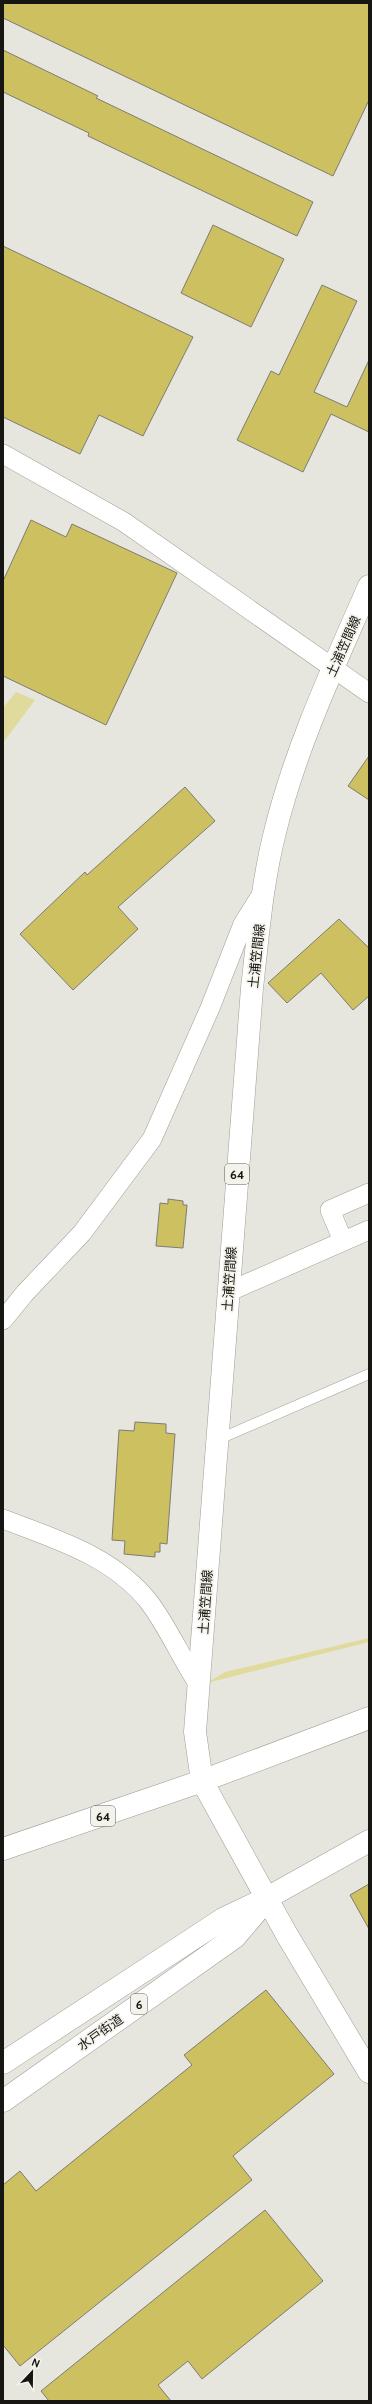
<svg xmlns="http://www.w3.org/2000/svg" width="372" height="2404" font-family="Cabin,'Noto Sans JP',sans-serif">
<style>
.green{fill:#e1da9d}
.building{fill:#ccc060;stroke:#7d7c74}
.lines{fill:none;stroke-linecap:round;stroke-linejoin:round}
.lane-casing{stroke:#9f9e96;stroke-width:11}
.street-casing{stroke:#9f9e96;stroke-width:20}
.secondary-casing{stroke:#9f9e96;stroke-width:23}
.primary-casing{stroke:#9f9e96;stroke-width:23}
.highway-casing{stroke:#9f9e96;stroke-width:23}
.lane{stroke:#fff;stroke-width:10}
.street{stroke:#fff;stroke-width:19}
.secondary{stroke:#fff;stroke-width:22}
.primary{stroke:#fff;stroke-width:22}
.highway{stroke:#fff;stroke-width:22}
.labels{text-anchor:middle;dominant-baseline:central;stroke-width:3.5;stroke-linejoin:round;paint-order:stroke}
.shield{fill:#f4f3eb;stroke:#595854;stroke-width:1}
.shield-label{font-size:12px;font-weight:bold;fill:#171613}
.street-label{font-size:13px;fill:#171613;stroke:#f4f3eb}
</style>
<rect width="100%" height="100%" fill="#e7e6de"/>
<path class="green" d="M16,692L35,700L3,743V708Z
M369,1638V1642L207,1683L225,1672Z"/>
<path class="building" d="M3,3H369V100L333,176L3,18Z
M3,50L98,96L96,98L313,202L297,236L88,136L89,133L3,92Z
M213,225L284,259L251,327L181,293Z
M3,246L193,337L143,436L99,415L80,454L3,417Z
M322,285L357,301L314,392L347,407L369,360V432L331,414L303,472L237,440L271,371L279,375Z
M31,520L66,537L72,524L177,573L106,725L3,676V581Z
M369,756V800L348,786Z
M185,787L215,821L118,907L138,929L73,990L20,934L85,872L87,875Z
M339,919L369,948V996L353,1010L321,973L287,1003L268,983Z
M168,1199L183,1201V1205H187L183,1248L156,1246L160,1203L168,1204Z
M135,1422L166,1424V1433L175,1434L167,1544L160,1543V1552H155V1557L124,1554L125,1541L112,1540L119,1430L134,1431Z
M369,1884V1929L350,1895Z
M266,1990L334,2074L233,2156L252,2180L20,2366L3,2345V2185L20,2171L36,2191L192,2065L184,2055Z
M265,2210L323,2281L202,2379L188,2361L158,2385L171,2401H49L41,2391Z"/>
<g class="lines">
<g class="lane-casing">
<path id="lane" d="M217,1440L369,1374"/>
</g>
<g class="street-casing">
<path id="street" d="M3,454L124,522L369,693
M343,1241L330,1210L369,1193
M228,1292L369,1230
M3,1320L25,1293L82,1233L152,1139L210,1008L243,924L263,892
M3,1519C55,1539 113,1556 149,1602C168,1627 181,1658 199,1685"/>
</g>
<g class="secondary-casing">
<path id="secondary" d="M369,1718L202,1781L287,1935L369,2072"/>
</g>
<g class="primary-casing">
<path id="primary" d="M3,1849L202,1781L195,1732L252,988C258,936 262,883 275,832C296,746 334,666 369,586"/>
</g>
<g class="highway-casing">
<path id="highway" d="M3,2063L223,1919L267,1898L369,1841
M3,2101L235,1937L263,1904"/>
</g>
<use href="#lane" class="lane"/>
<use href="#street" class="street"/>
<use href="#secondary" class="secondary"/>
<use href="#primary" class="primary"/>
<use href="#highway" class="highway"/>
</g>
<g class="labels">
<g class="shield">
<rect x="225" y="1164" width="24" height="20" rx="3"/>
<rect x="91" y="1806" width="24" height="20" rx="3"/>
<rect x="131" y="1994" width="16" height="20" rx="3"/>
</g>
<g class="shield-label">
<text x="237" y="1174">64</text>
<text x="103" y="1816">64</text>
<text x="139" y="2004">6</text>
</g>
<g class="street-label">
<text transform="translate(343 646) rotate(-66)">土浦笠間線</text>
<text transform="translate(256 956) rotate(-84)">土浦笠間線</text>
<text transform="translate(229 1279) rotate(-86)">土浦笠間線</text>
<text transform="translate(205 1602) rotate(-86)">土浦笠間線</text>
<text transform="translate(100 2032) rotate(-35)">水戸街道</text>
</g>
</g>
<rect width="372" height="2404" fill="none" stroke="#171613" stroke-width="8"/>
<g transform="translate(32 2372) rotate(22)" stroke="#f4f3eb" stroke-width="3" paint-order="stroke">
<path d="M0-3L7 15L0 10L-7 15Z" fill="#171613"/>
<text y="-6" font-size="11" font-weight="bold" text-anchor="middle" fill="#171613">N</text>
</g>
</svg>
